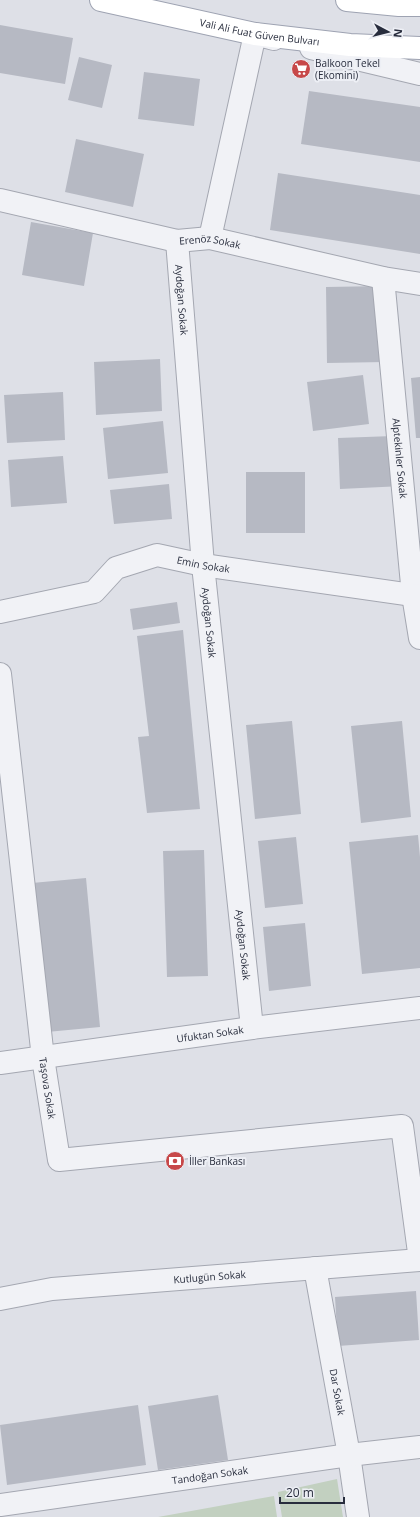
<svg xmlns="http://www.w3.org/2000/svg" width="420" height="1517" font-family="'Open Sans',sans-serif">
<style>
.green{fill:#c2d0c0}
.building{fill:#b6b9c3}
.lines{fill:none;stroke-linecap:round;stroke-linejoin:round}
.minor-casing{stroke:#a4a7b1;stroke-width:24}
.major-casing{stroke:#9ea3b2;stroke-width:24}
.minor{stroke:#f1f2f6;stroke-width:22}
.major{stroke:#fff;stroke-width:22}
.labels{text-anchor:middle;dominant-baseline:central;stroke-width:4;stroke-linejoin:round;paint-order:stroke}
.street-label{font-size:10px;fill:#282d3d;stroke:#edeff5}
.poi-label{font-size:10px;fill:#282d3d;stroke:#edeff5;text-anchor:start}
</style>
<rect width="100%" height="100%" fill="#dee0e7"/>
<path class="green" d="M337,1479L343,1517H282L278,1492Z
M274,1496L277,1517H158Z"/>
<path class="building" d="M0,25L73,38L65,84L0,73Z
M79,57L112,65L102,108L68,100Z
M144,72L200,79L194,126L138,119Z
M309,91L420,107V162L301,144Z
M76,139L144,154L133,207L65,192Z
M278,173L420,195V254L270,230Z
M31,222L93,233L84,286L22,275Z
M384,286L385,362L327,363L326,287Z
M160,359L162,411L96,415L94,362Z
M363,375L369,424L313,431L307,382Z
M420,377V438H416L411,378Z
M63,392L65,440L7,443L4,395Z
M163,421L168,473L108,479L103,428Z
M393,436L403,486L340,489L338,438Z
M63,456L67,503L11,507L8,460Z
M246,472H305V533H246Z
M169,484L172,519L114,524L110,490Z
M177,602L180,623L133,630L130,609Z
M183,630L200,809L147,813L138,737L149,736L137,636Z
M292,721L301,814L255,819L246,725Z
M402,721L411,817L361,823L351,726Z
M418,835L420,857V968L362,974L349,842Z
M296,837L303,904L265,908L258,841Z
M204,850L208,976L167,977L163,851Z
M86,878L100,1027L47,1032L32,883Z
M305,923L311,986L269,991L263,927Z
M416,1291L419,1340L338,1346L335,1297Z
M218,1395L228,1460L158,1470L148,1406Z
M138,1405L146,1465L7,1485L0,1425Z"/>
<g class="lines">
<g class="minor-casing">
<g id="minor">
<path d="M311,48L420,74"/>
<path id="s1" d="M0,200L177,241L210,238L383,278L420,284"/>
<path d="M210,238L255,34L274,39"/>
<path id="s2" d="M177,241L203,565L252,1028"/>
<path id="s3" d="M383,278L413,595L420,638"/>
<path id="s4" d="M0,612L94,592L116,568L157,555L203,565L420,596"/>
<path id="s5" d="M0,674L43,1058L59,1160L402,1126L420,1260"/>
<path id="s6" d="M0,1063L252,1028L420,1008"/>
<path id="s7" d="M315,1268L349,1455L358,1517"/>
<path id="s8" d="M0,1299L52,1289L420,1260"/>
<path id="s9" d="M0,1505L349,1455L420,1447"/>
</g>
</g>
<g class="major-casing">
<g id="major">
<path id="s10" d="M101,0L255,34L350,45L420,48"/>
<path d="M347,0L399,5H420"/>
</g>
</g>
<use href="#minor" class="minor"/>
<use href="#major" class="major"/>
</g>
<defs>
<g id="supermarket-disc" transform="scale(1)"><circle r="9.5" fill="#c74849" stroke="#edeff5"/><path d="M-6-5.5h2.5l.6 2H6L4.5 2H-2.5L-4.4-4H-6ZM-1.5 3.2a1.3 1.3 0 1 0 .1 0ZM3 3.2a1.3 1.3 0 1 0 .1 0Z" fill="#fff"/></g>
<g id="bank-disc" transform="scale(1)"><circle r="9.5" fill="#c74849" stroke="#edeff5"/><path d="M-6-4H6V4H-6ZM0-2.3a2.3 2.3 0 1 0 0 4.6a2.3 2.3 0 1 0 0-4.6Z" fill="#fff"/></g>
</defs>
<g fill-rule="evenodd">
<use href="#supermarket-disc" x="301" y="69"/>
<use href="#bank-disc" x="175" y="1161"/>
</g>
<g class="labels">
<g class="street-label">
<text stroke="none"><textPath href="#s10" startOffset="162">Vali Ali Fuat Güven Bulvarı</textPath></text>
<text stroke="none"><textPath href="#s1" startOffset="215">Erenöz Sokak</textPath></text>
<text stroke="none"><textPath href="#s2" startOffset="59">Aydoğan Sokak</textPath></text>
<text stroke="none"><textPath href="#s3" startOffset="181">Alptekinler Sokak</textPath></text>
<text stroke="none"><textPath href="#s4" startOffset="219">Emin Sokak</textPath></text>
<text stroke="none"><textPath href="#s2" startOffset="383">Aydoğan Sokak</textPath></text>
<text stroke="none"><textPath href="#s2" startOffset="707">Aydoğan Sokak</textPath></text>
<text stroke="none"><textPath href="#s6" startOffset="212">Ufuktan Sokak</textPath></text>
<text stroke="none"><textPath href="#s5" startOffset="417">Taşova Sokak</textPath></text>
<text stroke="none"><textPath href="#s8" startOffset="211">Kutlugün Sokak</textPath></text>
<text stroke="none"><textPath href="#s7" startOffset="126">Dar Sokak</textPath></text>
<text stroke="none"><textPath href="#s9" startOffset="212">Tandoğan Sokak</textPath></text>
</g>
<g class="poi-label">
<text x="315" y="63">Balkoon Tekel<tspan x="315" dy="12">(Ekomini)</tspan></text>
<text x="189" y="1161">İller Bankası</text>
</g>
</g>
<g transform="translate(388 32) rotate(97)" stroke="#edeff5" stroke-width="3" paint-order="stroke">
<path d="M0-3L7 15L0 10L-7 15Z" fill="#282d3d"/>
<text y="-6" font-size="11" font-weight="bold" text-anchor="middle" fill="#282d3d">N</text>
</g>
<path d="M280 1497v6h64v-6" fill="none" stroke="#282d3d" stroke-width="2"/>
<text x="286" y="1497" font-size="12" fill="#282d3d" stroke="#edeff5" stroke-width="3" paint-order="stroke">20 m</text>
</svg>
